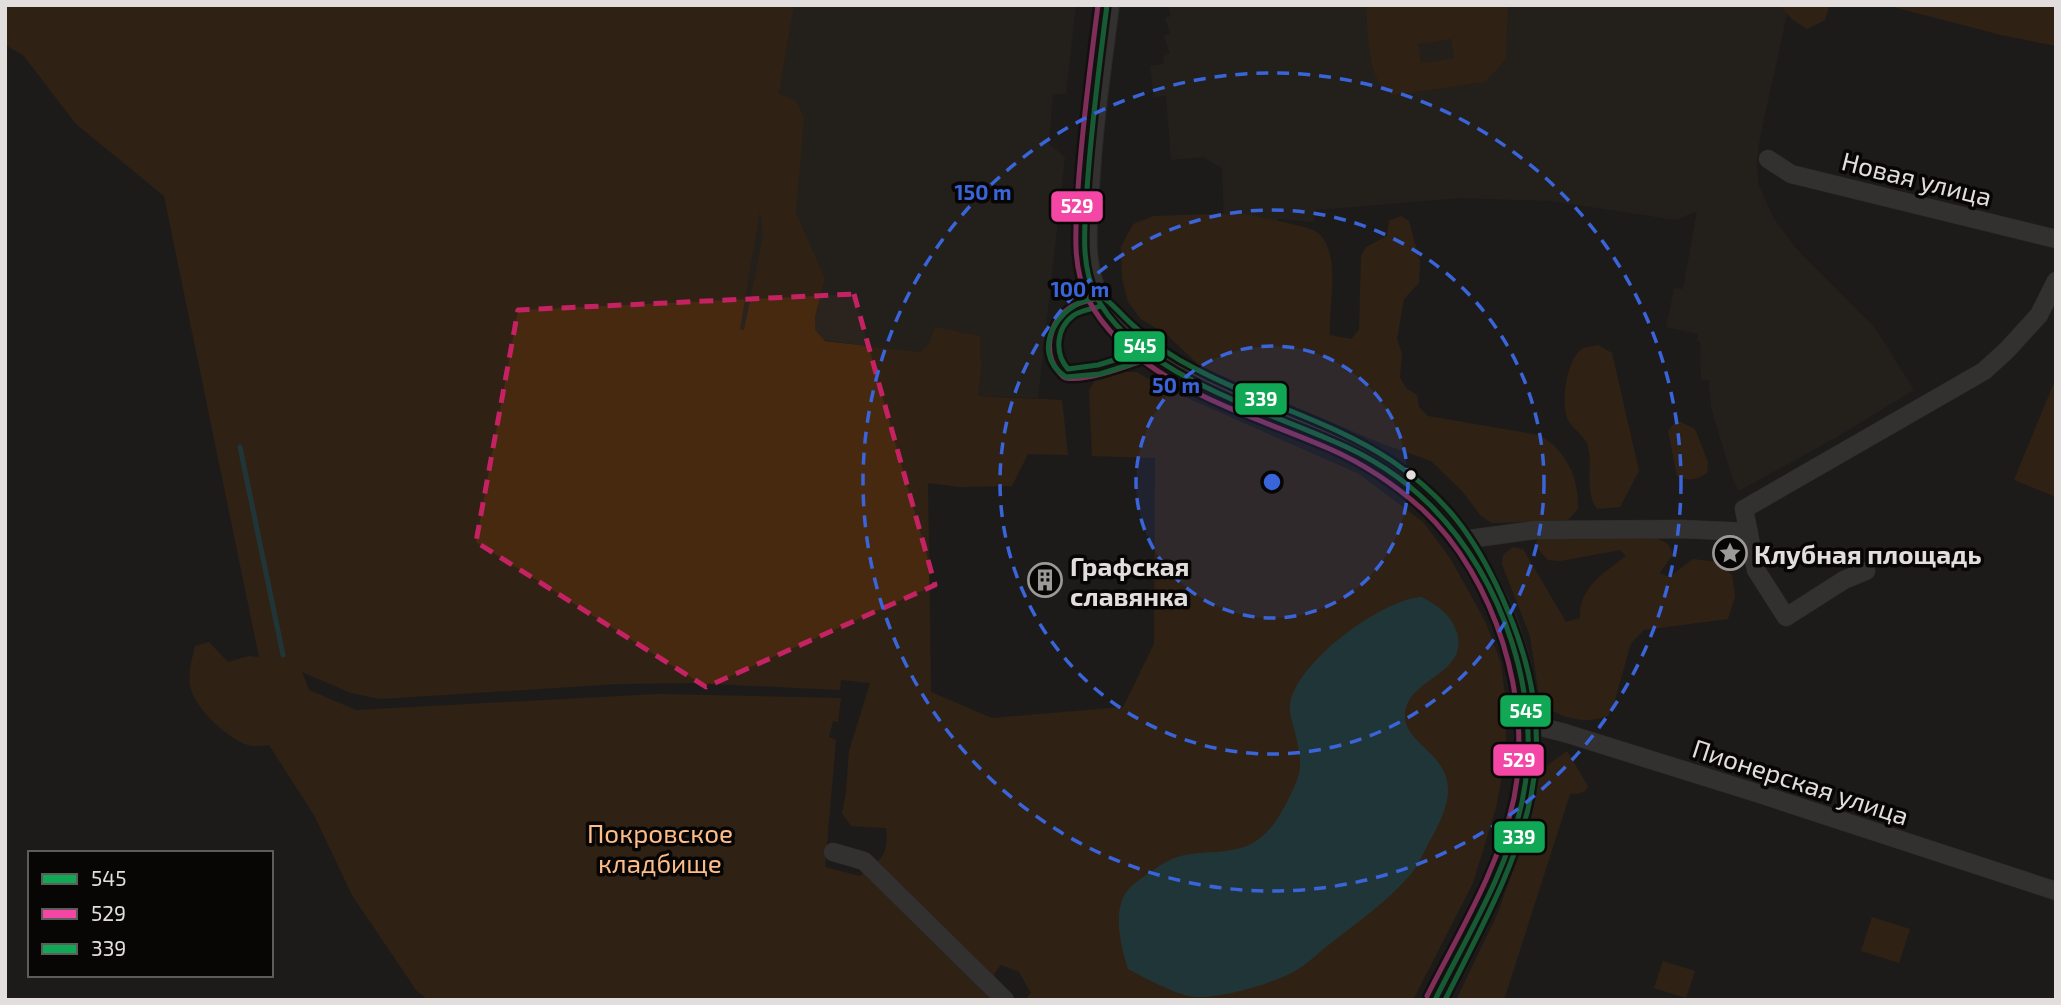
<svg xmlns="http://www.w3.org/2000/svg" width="2061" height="1005" font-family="'Exo 2',sans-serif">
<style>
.built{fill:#2b241e}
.green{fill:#46290f;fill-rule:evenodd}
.water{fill:#25565d}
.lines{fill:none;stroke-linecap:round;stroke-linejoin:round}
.stream{stroke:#25565d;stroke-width:5}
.minor-casing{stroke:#3b3837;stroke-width:19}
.secondary-casing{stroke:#3b3837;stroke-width:26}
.minor{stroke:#4d4c4b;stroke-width:18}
.secondary{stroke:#4d4c4b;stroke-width:24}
.bus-1-casing{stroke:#070605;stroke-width:10}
.bus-2-casing{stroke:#070605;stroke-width:10}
.bus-3-casing{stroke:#070605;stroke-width:10}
.bus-1{stroke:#10a855;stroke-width:5}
.bus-2{stroke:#f346a5;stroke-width:5}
.bus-3{stroke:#10a855;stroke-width:5}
.marked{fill:none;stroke:#c42262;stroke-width:5;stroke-dasharray:14 9;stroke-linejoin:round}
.ring{fill:none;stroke:#3a64d9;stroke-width:3.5;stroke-dasharray:12 9}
.bus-dot{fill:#e1dedd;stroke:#070605;stroke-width:2.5}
.labels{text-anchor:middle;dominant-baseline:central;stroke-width:7;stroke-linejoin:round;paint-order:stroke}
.street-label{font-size:26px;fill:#e1dedd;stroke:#070605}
.poi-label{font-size:26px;font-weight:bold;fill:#e1dedd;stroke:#070605;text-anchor:start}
.park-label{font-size:26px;fill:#febc88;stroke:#070605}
.centre{fill:#3a64d9;stroke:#070605;stroke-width:3.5}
.ring-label{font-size:21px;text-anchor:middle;font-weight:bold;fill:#3a64d9;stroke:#070605;stroke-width:7;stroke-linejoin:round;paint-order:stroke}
.line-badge{stroke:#070605;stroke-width:2.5}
.badge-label{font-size:19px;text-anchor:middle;font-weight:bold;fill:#fff}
</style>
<rect width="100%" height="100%" fill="#1d1b19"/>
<path class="built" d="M794,5H1076L1066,94H1053L1049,144L1065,157L1038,398L977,396L982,361L739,329Z
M1168,5H1789L1760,138L1757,159L1758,183L1774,219L1795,247L1875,328L1914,390L1835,438L1739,491L1733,480L1711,408L1709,380H1701L1700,342L1697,341L1698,334L1666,327L1674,288L1683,289L1697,211L1676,220L1551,201L1460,198L1316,210L1314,222L1278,219L1277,225L1224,223L1222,168L1203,157L1171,160L1166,96L1154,97L1150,66L1164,64L1163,56L1170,54L1164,36L1170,34L1165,18L1171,16Z"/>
<path class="green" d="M5,5H794L779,94L795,100L804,117L796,213L825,278L815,316V330L825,341L920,352L928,345L935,327L980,336V361H982L978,396L1062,400L1068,455L1028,454L1012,486L959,487L928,483L931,692L992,718L1123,707L1154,644L1155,458L1092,456L1089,390L1095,380L1115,372H1136L1169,390L1359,474L1423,522L1450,558L1485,621L1501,663L1506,705V754L1496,808L1473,883L1413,1000H1025L1031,993L1019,972L1001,965L994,974L1000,987L1010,1000H428L416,990L352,895L314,815L269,745C264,745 257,747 252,746C230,742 193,707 190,685C188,672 192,659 195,646L209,642L228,662L249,656L259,657L164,196L76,124L23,55L5,45ZM760,211L763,236L744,330L740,329ZM302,672L351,693L380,699L618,684L690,683L840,690L841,680L870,683L849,751L846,793L842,813L851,826L886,828C889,857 881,859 860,876L825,867L836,740L829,737L833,721L838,722L841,698L658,694L356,710L309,690Z
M1366,5H1508L1506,59L1485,82L1394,95C1367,88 1368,29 1366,5ZM1451,39L1454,58L1421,63L1418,44Z
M1779,5H1834L1829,7L1825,20L1807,29L1792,19Z
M1886,5H2056V46L2001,35Z
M1241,213C1256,217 1305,225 1315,231C1343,248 1328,307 1330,335L1351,339L1359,330L1361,256L1366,247L1387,236L1389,221L1401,216L1409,221L1420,262L1419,283L1404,299L1397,339L1402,354L1400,377L1406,388L1417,395L1419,407L1428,416L1539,435C1566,450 1579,478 1578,509L1568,520L1492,523L1481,516L1462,491L1431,461L1383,444L1201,367L1167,335L1141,319L1128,302L1122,278L1121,247L1133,224L1154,216Z
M1598,345L1612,353L1639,471L1620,507L1597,509C1584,490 1593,467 1588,446C1584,434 1573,430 1568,420C1560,405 1567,358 1582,349C1586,347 1594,346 1598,345Z
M2056,378V497L2014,480Z
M1677,420L1695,429L1708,462L1707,473C1697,480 1689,482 1677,476L1668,431Z
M1539,533L1649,534L1668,544L1673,554L1660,573L1669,577L1693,559L1717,562L1732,575L1735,596L1728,619L1644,630L1631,643L1614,703L1608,716C1583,725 1561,718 1540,703L1530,636L1502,564L1503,555L1513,547L1523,549L1566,622L1580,618C1579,587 1604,573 1626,556L1620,550L1560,561L1548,560L1535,546Z
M1567,751L1588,786C1584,795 1578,793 1570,794L1504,1000H1456L1498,913L1531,818L1541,770Z
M1872,917L1910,929L1899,963L1861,951Z
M1663,961L1695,971L1686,998L1654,988Z"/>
<path class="water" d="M1421,597C1437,605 1452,615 1457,633C1469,676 1404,678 1405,717C1406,745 1449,753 1448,792C1447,808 1439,824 1432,837C1425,849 1420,863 1411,874C1389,900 1358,922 1331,943C1319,952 1307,965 1293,972C1271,984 1221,998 1196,997C1178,996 1145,978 1128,969C1121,947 1112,912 1127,891C1134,883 1143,877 1152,871C1161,864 1174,857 1185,855C1223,849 1250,858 1276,821C1283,811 1300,779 1300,768C1301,758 1298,746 1296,736C1294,727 1289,715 1290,705C1295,663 1381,600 1421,597Z"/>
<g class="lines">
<path class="stream" d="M240,447L283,655"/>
<g class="minor-casing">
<path id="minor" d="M1768,159L1791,174L2056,239
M1462,540L1535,530L1682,529L1749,532
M1866,571L1844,580L1786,617L1756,570L1744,509L1984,371L2007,350L2039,315L2056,281
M1529,724L1565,733L1763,795L2056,891
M833,852L864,861L1005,1000"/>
</g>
<g class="secondary-casing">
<path id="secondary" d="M1107,5C1099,67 1090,128 1087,190C1085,225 1080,261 1095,294C1122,357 1228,397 1287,422C1325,437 1365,452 1398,477C1490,543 1549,690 1522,801C1505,872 1467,936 1435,1000"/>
</g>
<use href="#minor" class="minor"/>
<use href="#secondary" class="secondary"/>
<g class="bus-1-casing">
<path id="bus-1" d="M1107,5C1099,67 1091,128 1087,190C1085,224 1080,262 1095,294C1133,372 1258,408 1333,441C1369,456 1402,477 1430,505C1504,579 1544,699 1522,802C1507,872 1467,936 1435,1000
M1101,306C1092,309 1082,310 1074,315C1056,328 1054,353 1068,369L1098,365L1147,350"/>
</g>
<g class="bus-2-casing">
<path id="bus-2" d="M1098,5C1090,67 1082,128 1078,189C1076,225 1071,266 1088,299C1130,382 1250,414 1330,449C1364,464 1394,484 1422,509C1496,578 1533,701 1514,798C1499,868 1459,933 1427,996
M1098,298C1088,301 1077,302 1068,309C1049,323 1043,352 1058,371C1061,374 1062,377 1066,378C1086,382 1131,365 1150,358"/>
</g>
<g class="bus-3-casing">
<path id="bus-3" d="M1147,359L1100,374L1066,377C1025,351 1063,295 1104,298C1115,306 1124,318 1135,327C1153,344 1174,358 1196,369C1259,403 1332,421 1392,461C1446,498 1474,536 1501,595C1576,760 1520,852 1445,1000"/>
</g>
<use href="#bus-1" class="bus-1"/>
<use href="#bus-2" class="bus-2"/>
<use href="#bus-3" class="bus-3"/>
</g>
<path d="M0 0H2061V1005H0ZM854,294L935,585L706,687L476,542L518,310Z" fill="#1d1b19" fill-opacity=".55" fill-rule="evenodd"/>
<path class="marked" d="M854,294L935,585L706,687L476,542L518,310Z"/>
<circle cx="1272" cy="482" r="136" fill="#3a64d9" fill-opacity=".12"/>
<g class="ring">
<circle cx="1272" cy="482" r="136"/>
<circle cx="1272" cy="482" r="272"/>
<circle cx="1272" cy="482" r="409"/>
</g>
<defs>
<g id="sight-ring" transform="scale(1.75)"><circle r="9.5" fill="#070605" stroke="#9c9a98" stroke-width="1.5"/><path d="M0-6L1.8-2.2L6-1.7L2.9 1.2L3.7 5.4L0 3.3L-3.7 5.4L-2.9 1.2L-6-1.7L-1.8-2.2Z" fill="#9c9a98"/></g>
<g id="building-ring" transform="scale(1.75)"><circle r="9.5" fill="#070605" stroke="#9c9a98" stroke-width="1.5"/><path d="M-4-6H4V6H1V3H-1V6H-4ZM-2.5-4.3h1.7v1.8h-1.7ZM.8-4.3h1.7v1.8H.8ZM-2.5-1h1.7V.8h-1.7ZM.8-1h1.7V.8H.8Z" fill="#9c9a98"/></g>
</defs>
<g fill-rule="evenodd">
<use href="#sight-ring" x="1730" y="553"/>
<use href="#building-ring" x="1045" y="580"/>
</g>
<circle class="bus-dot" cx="1411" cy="475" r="6"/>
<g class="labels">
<g class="street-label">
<text transform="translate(1917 178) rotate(14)">Новая улица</text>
<text transform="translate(1801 781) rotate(18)">Пионерская улица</text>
</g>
<g class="poi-label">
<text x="1754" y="553">Клубная площадь</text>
<text x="1070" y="565">Графская<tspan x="1070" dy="30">славянка</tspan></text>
</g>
<g class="park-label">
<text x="660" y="832">Покровское<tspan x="660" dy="30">кладбище</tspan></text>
</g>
</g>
<circle cx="1272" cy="482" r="10" class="centre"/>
<g class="ring-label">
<text x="983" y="200">150 m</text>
<text x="1080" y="297">100 m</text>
<text x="1176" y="393">50 m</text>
</g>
<g class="line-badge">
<rect x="1050" y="190" width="54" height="33" rx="7" fill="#f346a5"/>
<rect x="1113" y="330" width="53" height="33" rx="7" fill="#10a855"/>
<rect x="1234" y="382" width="54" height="34" rx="7" fill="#10a855"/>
<rect x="1499" y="694" width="53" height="34" rx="7" fill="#10a855"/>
<rect x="1492" y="743" width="53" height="34" rx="7" fill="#f346a5"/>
<rect x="1493" y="820" width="53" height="34" rx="7" fill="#10a855"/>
</g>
<g class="badge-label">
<text x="1077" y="213">529</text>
<text x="1140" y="353">545</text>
<text x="1261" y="406">339</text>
<text x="1526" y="718">545</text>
<text x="1519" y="767">529</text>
<text x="1519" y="844">339</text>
</g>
<rect width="2061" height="1005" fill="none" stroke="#e1dedd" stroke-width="14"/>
<rect x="28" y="851" width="245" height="126" fill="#070605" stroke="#5e5c5b" stroke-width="2"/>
<rect x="42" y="874" width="35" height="10" fill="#10a855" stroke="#5e5c5b" stroke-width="2"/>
<text x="91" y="886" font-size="21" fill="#e1dedd">545</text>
<rect x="42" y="909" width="35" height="10" fill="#f346a5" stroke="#5e5c5b" stroke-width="2"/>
<text x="91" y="921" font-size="21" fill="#e1dedd">529</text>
<rect x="42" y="944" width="35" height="10" fill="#10a855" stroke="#5e5c5b" stroke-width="2"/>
<text x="91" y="956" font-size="21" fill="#e1dedd">339</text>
</svg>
